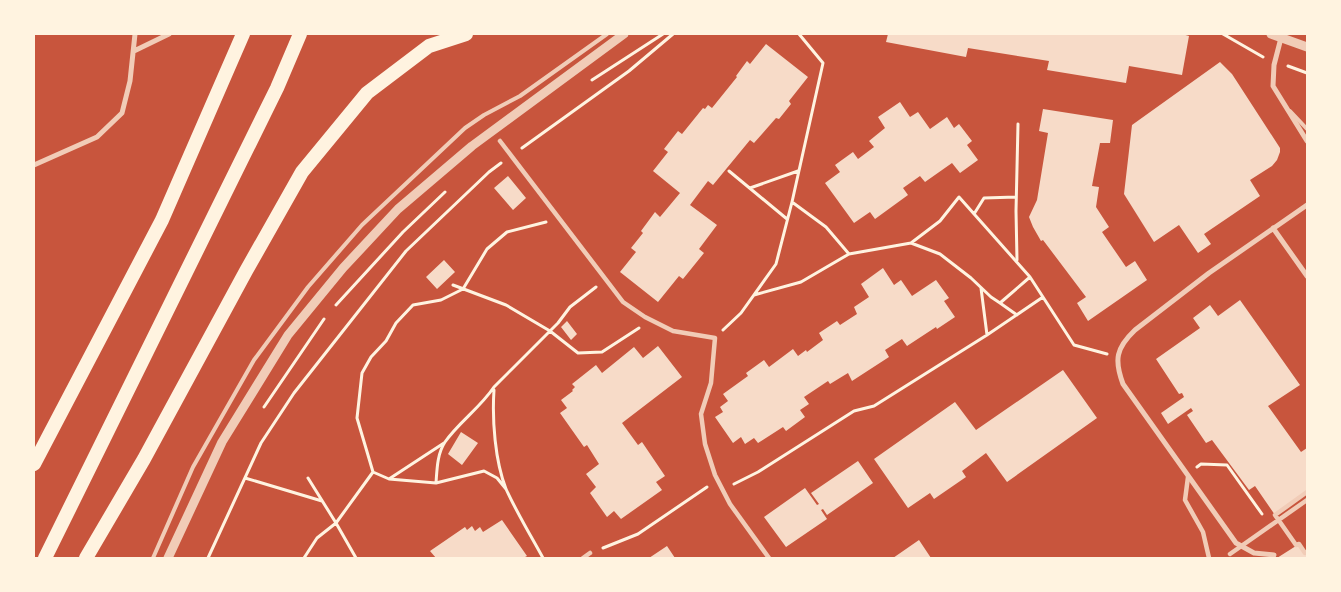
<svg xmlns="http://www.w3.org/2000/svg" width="1341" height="592" font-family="'Public Sans',sans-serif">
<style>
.building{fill:#f7dbc8}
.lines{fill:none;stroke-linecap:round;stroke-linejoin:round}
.path{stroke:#fff3e0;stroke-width:3}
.service{stroke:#f1ccb7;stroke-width:4}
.pedestrian{stroke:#f1ccb7;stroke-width:4.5}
.minor{stroke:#f1ccb7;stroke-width:5}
.tertiary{stroke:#f1ccb7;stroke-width:9}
.trunk{stroke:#fff3e0;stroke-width:14}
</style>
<rect width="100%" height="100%" fill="#c8553d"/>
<path class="building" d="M888,34H1182L1189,36L1182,75L1129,66L1126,83L1047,70L1049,61L968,48L966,57L886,42Z
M766,44L808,77L789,101L791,104L779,119L776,118L754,143L750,140L713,185L708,181L690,205L717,225L699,249L704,253L683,279L679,276L658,302L620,272L636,252L631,248L643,233L641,231L655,212L660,217L680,193L653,171L668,152L664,149L678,131L682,134L703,108L705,109L708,105L712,108L737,77L736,76L747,61L750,64Z
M1220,62L1232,74L1280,148V152L1277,160L1272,166L1250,180L1260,196L1204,234L1211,244L1198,253L1179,225L1154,242L1124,194L1132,125Z
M900,102L910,117L918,112L930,129L947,117L954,128L959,124L972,141L967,145L978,160L960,173L952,163L925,182L920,176L903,188L908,195L875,219L870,212L854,223L825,183L840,172L835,165L853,152L858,159L874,147L869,141L885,128L878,117Z
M1043,109L1113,120L1110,143H1100L1092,186L1099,187L1096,207L1109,227L1102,232L1126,267L1135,261L1147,280L1088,321L1077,303L1086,297L1043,240L1041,241L1033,227L1029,217L1037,200L1048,133L1039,131Z
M508,176L526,198L513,210L494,188Z
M444,260L455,272L437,289L426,277Z
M883,268L894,285L901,280L912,296L936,280L949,298L944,301L955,317L937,329L936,327L907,346L902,339L885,350L889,357L852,381L848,373L830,384L828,381L804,397L809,404L800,410L805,417L786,431L783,427L758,443L754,438L745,444L741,437L733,443L715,417L723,412L720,407L728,401L723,394L748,376L746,373L764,360L769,367L793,349L798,356L806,350L807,352L823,340L819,333L837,321L840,325L857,314L854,307L869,297L861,284Z
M1240,300L1300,385L1268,406L1301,452L1307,448V492L1275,515L1255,486L1249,490L1212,440L1206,443L1187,415L1193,411L1191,408L1168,424L1161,413L1184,397L1182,393L1179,394L1156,359L1200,328L1193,318L1210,305L1218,316Z
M567,321L577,334L571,340L561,327Z
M658,346L682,377L622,423L638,445L642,442L665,476L656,482L662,490L621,519L614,511L607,517L590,493L596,487L586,474L599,464L587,445L584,447L560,413L567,408L561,400L573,391L572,390L575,387L572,384L596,365L602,373L634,347L643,358Z
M1063,370L1097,418L1007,482L986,453L962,471L966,477L934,499L930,493L908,508L874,459L955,402L976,430Z
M461,432L478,443L462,465L448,454Z
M858,461L873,483L827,515L823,509L821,510L827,519L786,547L764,517L805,488L817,505L819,504L811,493Z
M502,520L527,556L523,558H436L430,551L465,527L467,530L472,526L475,531L480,527L483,532Z
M919,540L931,558H893Z
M1299,544L1305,553L1307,552V558H1277Z
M667,546L675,558H649Z"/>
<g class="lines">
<path class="path" d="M799,34L823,63L792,202L826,227L849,254L911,243L940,254L971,278L991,297L1000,303L1030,277L1074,345L1107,354
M1223,34L1263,57
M1288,66L1307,73
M592,80L663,34
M522,148L629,71L673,34
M729,171L787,219
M750,188L798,171
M974,214L984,198L1016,197
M911,243L940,221L959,197L1030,277
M1017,260L1016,211L1018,124
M453,285L506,305L550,331L578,353L602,352L639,328
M981,288L987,335
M754,295L801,282L849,254
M1000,303L1017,315
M336,305L403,232L445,192
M723,330L741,313L776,264L792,202
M494,390C492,420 495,461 506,489C517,513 531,536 543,558
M264,407L324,319
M1197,467L1201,464L1227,465L1262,514
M373,472L357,418L362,373L371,357L386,341L396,323L413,305L441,300L463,289L487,249L507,232L546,222
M245,478L322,501
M389,479L444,443
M436,483C437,470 437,454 445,442C459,422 480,408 494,387L558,323L570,307L596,287
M734,484L758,472L854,411L874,406L987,335L1043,297
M603,548L638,534L707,487
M208,558L261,443L294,393L406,251L489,172L501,163
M304,558L317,538L336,523L308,478
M356,558L336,523L373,472L389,479L436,483L484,471L497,478L506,489"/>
<path class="service" d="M1290,111L1307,129
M153,558L193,467L254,360L308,287L362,225L465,128L484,115L520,96L607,34"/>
<path class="pedestrian" d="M500,141L623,302L645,317L673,331L715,338L711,383L701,414L705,444L715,475L730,504L769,558
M1188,477L1185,500L1203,532L1209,558
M1307,492L1275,515L1296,545L1299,544L1305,553L1307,552
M1230,554L1307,500
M583,558L590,553"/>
<path class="minor" d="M1284,34L1281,38L1274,65L1273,86L1307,141
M134,51L169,34
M34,165L97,137L122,113L130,81L135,34
M1273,228L1307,276
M1274,555L1254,553L1236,543L1123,384C1114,360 1116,348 1135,330L1209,273L1307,205"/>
<path class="tertiary" d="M1271,34L1307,47
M168,558L222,442L288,335L343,268L398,209L472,146L624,34"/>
<path class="trunk" d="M34,464L162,220L243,34
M45,558L277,88L300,34
M86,558L144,459L246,271L302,172L367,93L429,46L466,34"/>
</g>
<rect width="1341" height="592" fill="none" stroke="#fff3e0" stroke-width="70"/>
</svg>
